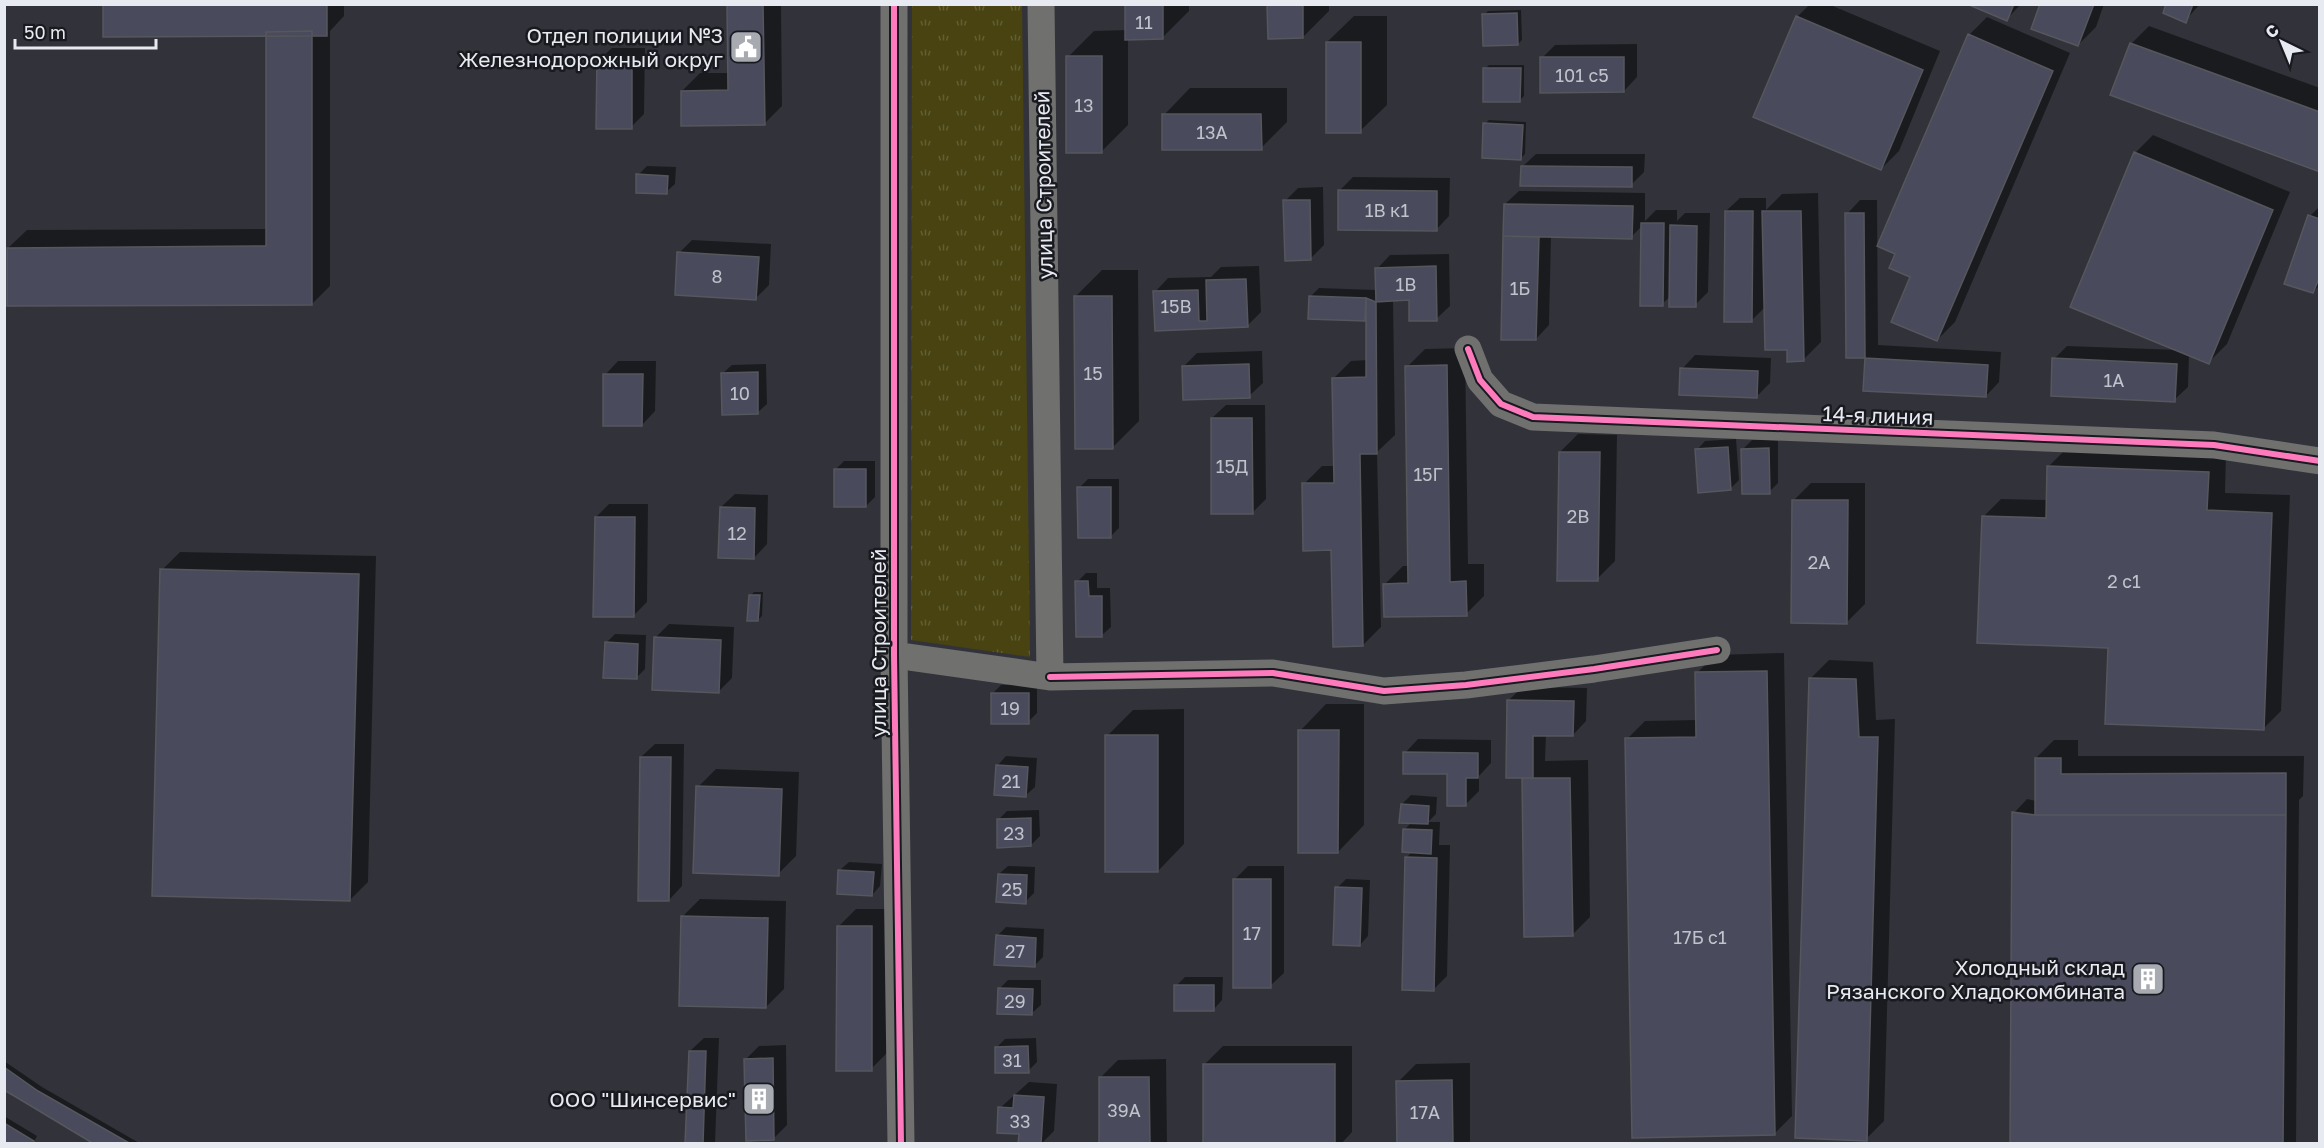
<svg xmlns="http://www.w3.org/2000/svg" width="2324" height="1148" font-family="'Golos Text',sans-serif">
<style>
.grass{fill:url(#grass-tufts)}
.shadow{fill:#0007}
.building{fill:#494a5c;stroke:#56575c;stroke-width:1.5}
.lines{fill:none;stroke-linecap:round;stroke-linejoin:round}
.minor{stroke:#70706f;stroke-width:27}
.cycleway-casing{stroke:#181a1f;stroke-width:10}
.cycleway{stroke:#fd7abc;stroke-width:6}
.labels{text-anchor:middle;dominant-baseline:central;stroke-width:5;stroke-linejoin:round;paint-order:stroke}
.number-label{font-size:18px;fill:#c0c2cc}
.poi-label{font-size:21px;fill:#e8eaf2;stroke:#181a1f;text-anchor:end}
.street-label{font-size:21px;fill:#e8eaf2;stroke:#181a1f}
</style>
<defs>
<pattern id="grass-tufts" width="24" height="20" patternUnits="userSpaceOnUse" patternTransform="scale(1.5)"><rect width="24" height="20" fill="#484310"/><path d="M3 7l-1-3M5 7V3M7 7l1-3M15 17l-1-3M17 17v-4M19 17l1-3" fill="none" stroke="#625e33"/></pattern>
</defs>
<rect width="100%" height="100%" fill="#32333a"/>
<path class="grass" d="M912,5H1022L1030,657L911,640Z"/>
<path class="shadow" d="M104,4H344V16L330,31V286L312,304L8,248L27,230L268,229L267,35Z
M728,4H781L782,106L764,124L682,91L700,73H729Z
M1126,4H1189V11L1162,38H1128V125L1101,152L1068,57L1094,31L1127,30Z
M1269,4H1329V11L1303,37Z
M1810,4H1828L1940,51L1899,151L1881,169L1797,17Z
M1971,4H2021L2006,20Z
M2041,4H2104L2096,27L2078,45Z
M2168,4H2200L2185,21Z
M1521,10L1522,40L1518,44L1484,15L1488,11Z
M1354,16H1387V105L1360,131L1327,42Z
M1987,17L2070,53L1955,322L1937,340L1912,277L1969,35Z
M2149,26L2320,88V171L2131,44Z
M1637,44V77L1624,91L1542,58L1555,45Z
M612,48H645L644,114L631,127L598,61Z
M1489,65H1524V96L1520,100L1485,69Z
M1190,88H1287V122L1261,148L1164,115Z
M1489,120L1526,122L1525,154L1521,158L1485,124Z
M2153,135L2290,192L2227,344L2209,362L2189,354L2188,387L2174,400L2054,359L2067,346L2179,350L2135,153Z
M1536,154H1645L1644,172L1631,185L1522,167Z
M647,166L676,167L675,184L666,192L638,175Z
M1353,177L1450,178L1449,216L1436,230L1340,190Z
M1323,187L1324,245L1311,258L1285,201L1298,188Z
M1519,191L1645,193V221L1656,210H1677V221L1685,213H1710L1708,292L1695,305L1671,296L1662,304L1642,226L1631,237L1551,236L1549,325L1536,339L1502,338L1505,204Z
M1818,193L1821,342L1803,360L1788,348L1765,307L1752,320L1726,211L1740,198H1766V210L1782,194Z
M1860,200H1877L1878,345L2001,352L1999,382L1986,396L1864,389L1866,356L1848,357L1847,214Z
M2320,206V285L2313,292L2310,216Z
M692,240L771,244L769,285L756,298L679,253Z
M1449,254L1450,306L1436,319L1410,299H1393L1395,435L1377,452L1381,627L1363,645L1333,549L1304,484L1322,466H1335L1333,379L1351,361L1367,360V317L1364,320L1310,297L1319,288L1376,290L1377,269L1390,255Z
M1259,266L1261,312L1247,326L1156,329L1155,292L1168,278L1211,277L1221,267Z
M1102,270H1138L1139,421L1112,448L1075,297Z
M1465,348L1468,564H1484V596L1466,614L1385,584L1403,566H1410L1407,367L1425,349Z
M1262,351L1263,383L1249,396L1183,367L1197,353Z
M1695,355L1771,358L1770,383L1756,397L1682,369Z
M618,361H656L655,411L642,425L605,375Z
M766,364L767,404L758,412L723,373L732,365Z
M1226,405H1265L1266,499L1252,513L1212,418Z
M1578,434L1617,435L1615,561L1597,579L1560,452Z
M1736,439L1739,480L1730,489L1697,450L1705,441Z
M1752,440H1778V483L1769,492L1743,449Z
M2067,448L2226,454L2225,493L2290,495L2281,711L2263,729L2109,646L1983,517L2001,499L2048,500L2049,466Z
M844,461H875V497L866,506L835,470Z
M1088,479H1119V528L1111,536L1079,488Z
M1811,483H1865V604L1847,622L1793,501Z
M735,494L768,495L767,544L754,558L721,507Z
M609,504H648L647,602L633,616L596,517Z
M180,552L376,556L368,882L350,900L162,570Z
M1086,573H1097V588H1110L1111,627L1102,635L1077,582Z
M754,592H763L762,616L758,620L750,596Z
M669,624L734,627L732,678L718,692L656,637Z
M615,634L646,635L645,669L636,678L606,643Z
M1784,653L1792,1116L1774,1134L1627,739L1645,721L1697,720V673L1715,655Z
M1829,660L1873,662L1876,720L1895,719L1884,1121L1866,1139L1811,678Z
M1001,685H1037V713L1028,722L992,694Z
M1522,687L1587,688L1586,721L1573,735L1546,734L1545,761L1588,760L1590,917L1572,935L1508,701Z
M1326,704H1364V825L1338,852L1300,731Z
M1184,709V844L1158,871L1107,736L1133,710Z
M1418,739L1491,740V763L1479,776V791L1465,805L1449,772L1405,753Z
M2054,740H2078V756H2304L2303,796L2299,800L2296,1144H2011L2014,813L2027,799L2036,801V758Z
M655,744H684L682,886L669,900L641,757Z
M1006,756L1037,758L1035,787L1026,795L998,765Z
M716,769L799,772L796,856L778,874L698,787Z
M1411,795L1437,797L1436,814L1428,822H1440L1439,845H1450L1447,976L1433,990L1406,858L1413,851L1404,830L1412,822L1402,804Z
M1039,810L1040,836L1031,845L998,820L1007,811Z
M849,862L882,864L880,886L872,895L840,870Z
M1008,866L1035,867L1034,893L1025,902L999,874Z
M1248,866H1284V973L1270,986L1235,879Z
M1346,879L1370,880L1368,936L1360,945L1337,888Z
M700,899L786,901L784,989L766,1007L682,917Z
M856,909H889V1051L871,1069L838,927Z
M1006,927L1044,929L1043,957L1034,966L997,936Z
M1185,977H1223L1222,1000L1214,1009L1176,986Z
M1008,980H1041V1005L1032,1013L999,989Z
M704,1038H719L715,1144H687L690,1051Z
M1036,1038L1037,1062L1028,1071L996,1048L1005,1039Z
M786,1045L787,1125L774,1138L746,1059L759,1046Z
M1223,1046H1352V1132L1341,1144H1205V1064Z
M1166,1059L1167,1144H1101L1100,1078L1118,1060Z
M4,1061L42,1087L141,1144H97L4,1089Z
M1470,1063V1144H1398V1082L1416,1064Z
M1029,1082L1057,1084L1054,1131L1042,1143L1048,1144H1012L1020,1142L1021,1133L1000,1108Z
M4,1116L37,1136L33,1144H4Z"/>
<path class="building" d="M103,4H327V36L103,37Z
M727,4H763L765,125L681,126V91L728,90Z
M1125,4H1163V39L1125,40Z
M1267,4H1303V38L1268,39Z
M1967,4H2014L2007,21Z
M2040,4H2094L2078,46L2031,29Z
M2166,4H2193L2186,23L2163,13Z
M1517,13L1518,45L1483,46L1482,14Z
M1796,16L1923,70L1881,170L1753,117Z
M312,31V305L7,306V248L266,246V32Z
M1968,34L2053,71L1937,341L1891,322L1910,277L1889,268L1895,254L1877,246Z
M1326,42H1361V133H1326Z
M2130,43L2320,112V172L2110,95Z
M1066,56H1102V153H1066Z
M1540,57H1624V92L1540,93Z
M597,60L632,61V129H596Z
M1483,68H1521L1520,102H1483Z
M1162,114H1261L1262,150H1162Z
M1483,123L1523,125L1521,160L1482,158Z
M2134,152L2273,210L2209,364L2070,307Z
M1521,166L1632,167V187L1520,186Z
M636,174L668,176L667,194L636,193Z
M1338,190L1437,191V231L1338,230Z
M1283,200H1310L1311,260L1285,261Z
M1504,204L1633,206L1632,239L1503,236Z
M1725,211H1753L1752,322H1724Z
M1762,211H1801L1804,361L1787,362V350H1765Z
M1845,213H1864L1865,358H1846Z
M2308,215L2320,219V276L2313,293L2284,284Z
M1641,223H1664L1663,306H1640Z
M1670,225L1697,226L1696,307H1669Z
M1503,236L1539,237L1536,340H1501Z
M677,252L759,257L756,300L675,295Z
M1436,266L1437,321H1409V300L1376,302L1375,268Z
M1246,279L1248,327L1155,331L1153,291L1198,290L1199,321H1207L1206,280Z
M1074,296H1112L1113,449H1075Z
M1309,296L1366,298L1365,321L1308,319Z
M1366,298L1376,302L1377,454H1360L1363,646L1333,647L1331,550L1303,551L1302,483H1334L1332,378L1366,377Z
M1865,358L1988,365L1986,397L1863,391Z
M2052,358L2177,364L2175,402L2051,396Z
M1249,364L1250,398L1183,400L1182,366Z
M1447,365L1450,582L1466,581L1467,616L1384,617L1383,584L1408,583L1405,366Z
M1680,368L1758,371L1757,398L1679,395Z
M758,372V414L722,415L721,373Z
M603,374H643L642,426H603Z
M1211,418H1252L1253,514H1211Z
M1728,447L1731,490L1698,493L1695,449Z
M1769,448L1770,494H1742L1741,449Z
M1559,452H1600L1598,581H1557Z
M2047,466L2209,472L2207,510L2272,513L2264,730L2105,724L2108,648L1977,643L1982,516L2046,518Z
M834,469H866V507H834Z
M1077,487H1111V538H1078Z
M1792,500H1848L1847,624L1791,623Z
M720,507L755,508L754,559L718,558Z
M595,517H635L634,617H593Z
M160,569L359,574L350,901L152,896Z
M1075,581H1088L1089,596H1102V637H1076Z
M749,595H760L758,621H747Z
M654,637L721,640L719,693L652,690Z
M605,642L638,644L637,679L603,678Z
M1767,671L1775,1135L1632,1138L1625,738L1696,737L1695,672Z
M1809,678L1856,679L1859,737H1878L1867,1141L1795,1138Z
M991,693H1029V724H991Z
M1507,700L1574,701L1573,736H1533V778H1506Z
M1298,730H1339L1338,853H1298Z
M1105,735H1158V872H1105Z
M1403,752L1478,753V778H1466V806H1447V774H1403Z
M640,757H671L669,901H638Z
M2035,758H2061V774L2286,773V815H2035Z
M996,765L1028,767L1026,797L994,795Z
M1522,778H1570L1573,936L1524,937Z
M696,786L782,789L779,876L693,873Z
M1401,804L1429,806L1428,824L1399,823Z
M2012,812L2035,815H2286L2283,1144H2010Z
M1031,818V846L997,848V819Z
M1403,829L1432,830L1431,854L1402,852Z
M1405,857L1437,858L1434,991L1402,990Z
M838,870L874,872L872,896L837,894Z
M998,874L1027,875L1026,904L996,902Z
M1233,879H1271V988H1233Z
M1335,887L1362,888L1360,946L1333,945Z
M681,916L768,918L766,1008L679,1006Z
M837,926H872V1071H836Z
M996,935L1036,938L1035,967L994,965Z
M1174,985H1214V1011H1174Z
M998,988L1033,989L1032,1015L997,1014Z
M1028,1046L1029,1073H995V1047Z
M689,1051H706L703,1144H685Z
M773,1058L774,1140L746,1141L744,1059Z
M1203,1064H1335V1144H1203Z
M4,1067L38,1091L131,1144H94L21,1100L4,1090Z
M1099,1077H1149L1150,1144H1099Z
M1452,1080L1453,1144H1397L1396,1081Z
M1014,1095L1044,1097L1041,1144H1018L1019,1134L997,1133L998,1107L1013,1108Z
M4,1123L34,1141L33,1144H4Z"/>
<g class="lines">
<path class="minor" d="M894,4V655L901,1144
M1468,349L1480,380L1501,404L1533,417L2214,445L2320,461
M894,655L1050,677L1041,4
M1050,677L1273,673L1384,691L1466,685L1594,669L1717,650"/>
<g class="cycleway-casing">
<path id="cycleway" d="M894,4V655L901,1144
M1468,349L1480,380L1501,404L1533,417L2214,445L2320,461
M1050,677L1273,673L1384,691L1466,685L1594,669L1717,650"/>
</g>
<use href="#cycleway" class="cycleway"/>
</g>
<defs>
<g id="civic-square" transform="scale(1.725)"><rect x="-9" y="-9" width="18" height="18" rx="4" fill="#a8aab2" stroke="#181a1f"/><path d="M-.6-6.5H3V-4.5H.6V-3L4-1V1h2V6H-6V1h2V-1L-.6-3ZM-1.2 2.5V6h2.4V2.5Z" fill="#fff"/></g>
<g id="building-square" transform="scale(1.725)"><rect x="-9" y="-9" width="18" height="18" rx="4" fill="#a8aab2" stroke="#181a1f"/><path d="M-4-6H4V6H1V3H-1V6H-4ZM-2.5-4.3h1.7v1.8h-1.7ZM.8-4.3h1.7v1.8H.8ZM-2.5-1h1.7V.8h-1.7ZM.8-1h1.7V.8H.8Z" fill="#fff"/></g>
</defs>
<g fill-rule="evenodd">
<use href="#civic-square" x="746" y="47"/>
<use href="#building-square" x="2148" y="979"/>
<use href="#building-square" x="759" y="1099"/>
</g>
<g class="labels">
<g class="number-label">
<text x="1144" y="22">11</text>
<text x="1582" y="75">101 с5</text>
<text x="1084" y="105">13</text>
<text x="1212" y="132">13А</text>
<text x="1387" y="210">1В к1</text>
<text x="717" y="276">8</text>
<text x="1406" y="284">1В</text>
<text x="1520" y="288">1Б</text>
<text x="1176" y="306">15В</text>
<text x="1093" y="373">15</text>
<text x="2114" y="380">1А</text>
<text x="740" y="393">10</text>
<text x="1232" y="466">15Д</text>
<text x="1428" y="474">15Г</text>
<text x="1578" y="516">2В</text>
<text x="737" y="533">12</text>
<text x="1819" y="562">2А</text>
<text x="2124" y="581">2 с1</text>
<text x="1010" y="708">19</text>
<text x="1011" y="781">21</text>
<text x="1014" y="833">23</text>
<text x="1012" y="889">25</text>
<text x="1252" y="933">17</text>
<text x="1700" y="937">17Б с1</text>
<text x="1015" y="951">27</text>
<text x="1015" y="1001">29</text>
<text x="1012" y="1060">31</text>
<text x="1124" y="1110">39А</text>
<text x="1425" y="1112">17А</text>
<text x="1020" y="1121">33</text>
</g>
<g class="poi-label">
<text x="723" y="35">Отдел полиции №3<tspan x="723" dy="24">Железнодорожный округ</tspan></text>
<text x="2125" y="967">Холодный склад<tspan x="2125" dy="24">Рязанского Хладокомбината</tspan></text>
<text x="736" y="1099">ООО "Шинсервис"</text>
</g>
<g class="street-label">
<text transform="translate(1043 185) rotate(-91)">улица Строителей</text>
<text transform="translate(1878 415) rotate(2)">14-я линия</text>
<text transform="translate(878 643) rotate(-90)">улица Строителей</text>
</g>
</g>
<rect width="2324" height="1148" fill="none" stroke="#e8eaf2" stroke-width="12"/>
<g transform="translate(2282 42) rotate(317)" stroke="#181a1f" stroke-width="4.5" paint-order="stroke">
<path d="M0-4.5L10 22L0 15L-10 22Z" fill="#e8eaf2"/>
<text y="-9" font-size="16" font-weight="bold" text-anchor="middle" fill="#e8eaf2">С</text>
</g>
<path d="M15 39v9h141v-9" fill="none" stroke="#e8eaf2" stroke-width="3"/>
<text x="24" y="39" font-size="18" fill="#e8eaf2" stroke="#181a1f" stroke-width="4.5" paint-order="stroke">50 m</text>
</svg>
